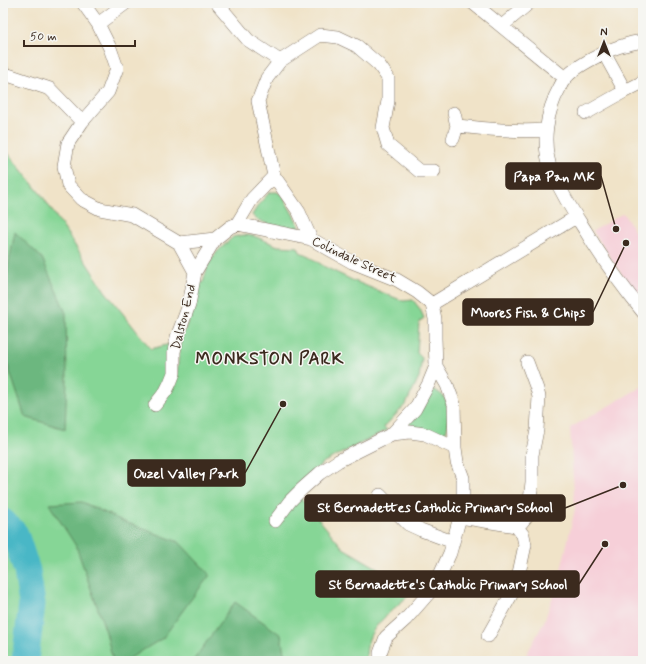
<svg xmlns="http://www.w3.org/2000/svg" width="646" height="664" font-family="Mynerve,sans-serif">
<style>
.built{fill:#f6cfd8}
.green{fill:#86d696;stroke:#60805a}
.forest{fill:#6cb77f;stroke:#54704e}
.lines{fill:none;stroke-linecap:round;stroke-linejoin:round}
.river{stroke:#4ab7c6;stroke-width:27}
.street-casing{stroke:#7a6b5a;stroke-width:14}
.street{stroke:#fff;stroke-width:13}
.labels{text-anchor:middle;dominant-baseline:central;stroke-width:3;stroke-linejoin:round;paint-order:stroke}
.street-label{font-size:13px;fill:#3b2a1e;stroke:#f6f6f2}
.district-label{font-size:17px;font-weight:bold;letter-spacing:1px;fill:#3b2a1e;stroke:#f6f6f2}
.leader{fill:none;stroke:#3b2a1e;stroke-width:1.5}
.callout-dot{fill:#3b2a1e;stroke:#f6f6f2;stroke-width:1.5}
.callout{fill:#3b2a1e;stroke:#3b2a1e;stroke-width:1.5}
.callout-label{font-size:14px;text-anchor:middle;font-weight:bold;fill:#fff}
</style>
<rect width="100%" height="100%" fill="#f6f6f2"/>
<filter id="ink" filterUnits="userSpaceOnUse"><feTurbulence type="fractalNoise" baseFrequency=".025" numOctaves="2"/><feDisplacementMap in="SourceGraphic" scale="8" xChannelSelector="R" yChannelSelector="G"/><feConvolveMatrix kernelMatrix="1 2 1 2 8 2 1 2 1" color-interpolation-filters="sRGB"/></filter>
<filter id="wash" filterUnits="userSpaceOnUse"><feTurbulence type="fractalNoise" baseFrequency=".012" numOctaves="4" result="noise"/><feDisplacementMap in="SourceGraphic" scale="16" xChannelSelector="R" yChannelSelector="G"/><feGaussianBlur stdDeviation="0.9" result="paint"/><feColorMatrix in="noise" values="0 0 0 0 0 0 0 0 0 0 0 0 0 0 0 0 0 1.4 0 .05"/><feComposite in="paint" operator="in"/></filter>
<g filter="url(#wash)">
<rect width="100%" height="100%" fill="#f0e3c8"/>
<path class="built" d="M623,213L642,243L643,242V304L613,262L593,231Z
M643,386V661H523L544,622L559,579L575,509L570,428Z"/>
<path class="green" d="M3,147L43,197L105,291L151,349L170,344C169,356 171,374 166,385C163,391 156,397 152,403L156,407L167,395L176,383L180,343L192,310L198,282L203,283L208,265L217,252L233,237L243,235L254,236L278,246L298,247L300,252L309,256L325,267L352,280L403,301L413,300L420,309L424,318L419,322L417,353L422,358L419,377L406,404L384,427L387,430L324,462L306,478L295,491L343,548L415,590C404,600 380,619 373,631C367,640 366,651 366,661H3Z
M270,192H277L282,195L300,227C284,229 277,228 263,222C258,220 255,219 252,215L259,204Z
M435,390C438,392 441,394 443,396C450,403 451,429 443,435L408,427L407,425C419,414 424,408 430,393Z"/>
<path class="forest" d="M15,232L42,258L66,313L67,381L65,429L25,417L5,357L4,287Z
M82,502L125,522L179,542L210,575L189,602L163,638L125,661H113L106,632L76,546L49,504Z
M235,602L281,635L285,659L284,661H193Z"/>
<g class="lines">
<path class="river" d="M3,522L15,534L27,571L32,604L25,661"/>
</g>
</g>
<g filter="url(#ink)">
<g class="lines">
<g class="street-casing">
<path id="street" d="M83,3L98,24L110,48L117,68L108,92L82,122L68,143L64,166L68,185L81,199L100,209L132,215L179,243L215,239L230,227L237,224L311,239L352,262L397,280L417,292L432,304
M217,3L248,40L280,61
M473,3L565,78
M98,24L126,3
M502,26L529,3
M643,41C637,42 631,43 625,45C611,48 573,67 565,79C563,81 561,84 560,87C546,112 541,144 552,172C561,192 573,212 585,230C602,259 622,286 643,312
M604,53L625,91
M3,72L5,74L50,89L82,122
M586,113L625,91L643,82
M457,126C486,129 516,132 546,130
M453,139L457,126L454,113
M237,224L252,199L274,176
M311,239L299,212L274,176L258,101L267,78L280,61L320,35L338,37L357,46L379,65L388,78V101L383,128L388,145L419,171H434
M179,243L195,272
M432,304L576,217
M155,405L166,391L170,383L174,373V352L177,337L189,305L195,272L215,239
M392,434L410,432L425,434L455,448
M380,495L408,524L421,530L453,542
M460,517L516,526
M275,521L290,501L302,489L320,473L338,461L392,434L415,409L429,383L436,366
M488,636L511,595L519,573L525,545L523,535L516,526L521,523L526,517L530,501L532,482V455L537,430L539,397L537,389L527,362
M380,661V653L386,637L406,619L428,594L440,575L450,553L460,517L463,498V478L457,462L455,448L454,404L447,385L436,366L435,338V319L432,304"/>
</g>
<use href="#street" class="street"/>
</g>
</g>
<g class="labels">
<g class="street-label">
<text transform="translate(354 260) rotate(25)">Colindale Street</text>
<text transform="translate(184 317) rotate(-76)">Dalston End</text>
</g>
<g class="district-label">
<text x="270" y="359">MONKSTON PARK</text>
</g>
</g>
<path class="leader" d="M616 229L601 176M626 243L593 312M283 404L245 473M623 485L565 508M605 544L579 584"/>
<g class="callout-dot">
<circle cx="616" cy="229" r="4"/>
<circle cx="626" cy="243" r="4"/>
<circle cx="283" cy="404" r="4"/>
<circle cx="623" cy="485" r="4"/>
<circle cx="605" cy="544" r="4"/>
</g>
<g class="callout">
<rect x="506" y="163" width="95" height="26" rx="4"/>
<rect x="463" y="299" width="130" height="26" rx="4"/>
<rect x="128" y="460" width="117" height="26" rx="4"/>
<rect x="305" y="495" width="260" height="26" rx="4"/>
<rect x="316" y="571" width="263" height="26" rx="4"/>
</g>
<g class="callout-label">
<text x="554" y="181">Papa Pan MK</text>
<text x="528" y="317">Moores Fish &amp; Chips</text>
<text x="186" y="478">Ouzel Valley Park</text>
<text x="435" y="512">St Bernadettes Catholic Primary School</text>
<text x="448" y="589">St Bernadette's Catholic Primary School</text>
</g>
<rect width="646" height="664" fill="none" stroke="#f6f6f2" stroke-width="16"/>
<g transform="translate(604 42)" stroke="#f6f6f2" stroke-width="3" paint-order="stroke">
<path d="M0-3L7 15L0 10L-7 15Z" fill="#3b2a1e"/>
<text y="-6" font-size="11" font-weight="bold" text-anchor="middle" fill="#3b2a1e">N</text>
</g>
<path d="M24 40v6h111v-6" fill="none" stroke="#3b2a1e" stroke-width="2"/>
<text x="30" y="40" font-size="12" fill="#3b2a1e" stroke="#f6f6f2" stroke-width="3" paint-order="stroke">50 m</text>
</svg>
